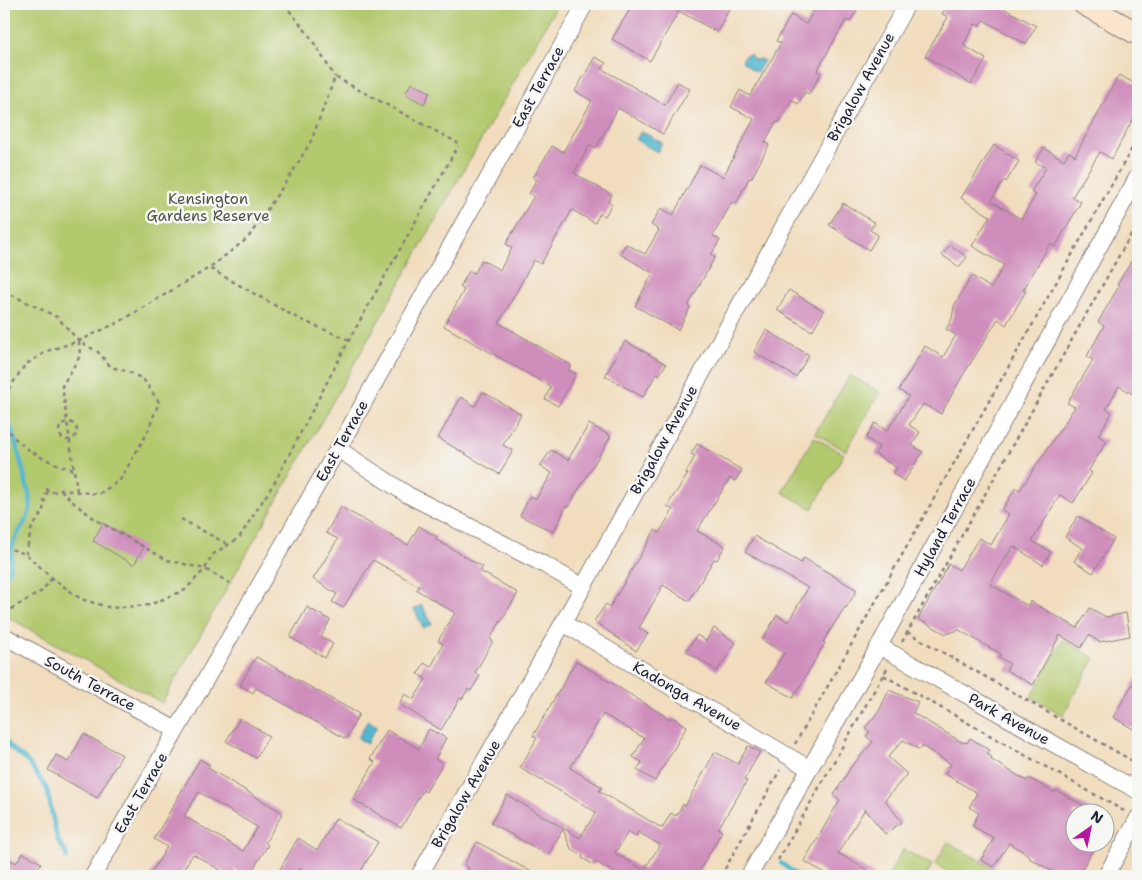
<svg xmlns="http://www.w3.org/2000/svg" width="1142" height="880" font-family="'Shantell Sans',sans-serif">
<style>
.green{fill:#b3c96e;stroke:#6a7654}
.water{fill:#51b8cf;stroke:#3a6d85}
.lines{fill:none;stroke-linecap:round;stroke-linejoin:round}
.stream{stroke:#51b8cf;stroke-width:4.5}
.building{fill:#cf8dbc;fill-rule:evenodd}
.minor-casing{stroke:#8a807c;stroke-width:18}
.secondary-casing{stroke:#8a807c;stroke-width:24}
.path{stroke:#8a807c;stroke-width:2.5;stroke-dasharray:4 4;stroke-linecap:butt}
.minor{stroke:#fff;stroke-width:16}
.secondary{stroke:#fce5cf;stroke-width:22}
.labels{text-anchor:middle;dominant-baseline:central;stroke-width:5;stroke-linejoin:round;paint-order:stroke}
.street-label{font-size:15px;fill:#22223b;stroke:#f6f6f2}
.park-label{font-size:15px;fill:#4e544a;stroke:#f6f6f2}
</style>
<rect width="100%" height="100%" fill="#f6f6f2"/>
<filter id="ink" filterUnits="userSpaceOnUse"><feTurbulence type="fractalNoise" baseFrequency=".02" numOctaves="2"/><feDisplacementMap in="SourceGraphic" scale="10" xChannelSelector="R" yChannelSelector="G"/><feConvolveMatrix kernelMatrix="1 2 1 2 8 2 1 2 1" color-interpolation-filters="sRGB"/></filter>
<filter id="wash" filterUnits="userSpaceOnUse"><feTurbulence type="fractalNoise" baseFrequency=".0096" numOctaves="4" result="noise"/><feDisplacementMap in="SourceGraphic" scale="20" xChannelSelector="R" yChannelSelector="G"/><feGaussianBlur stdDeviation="1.12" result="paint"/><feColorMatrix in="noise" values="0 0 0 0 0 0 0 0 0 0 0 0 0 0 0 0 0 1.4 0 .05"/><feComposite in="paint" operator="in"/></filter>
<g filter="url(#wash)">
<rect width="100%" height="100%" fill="#f1ddbe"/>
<path class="green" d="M4,4H558L162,703L4,615Z
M850,375L880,392L846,451L815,433Z
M814,437L844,454L812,509L782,492Z
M1063,640L1095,658L1063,715L1031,697Z
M948,842L1007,876H956L935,864Z
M903,849L932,865L926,876H888Z"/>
<path class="water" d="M750,54L754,60L760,59L764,61L757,72C751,70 747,65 742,61L744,56Z
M641,131L662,143L657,152L636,140Z
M422,605L432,624L423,628L414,609Z
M368,720L377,726L367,744L358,738Z"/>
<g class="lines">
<path class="stream" d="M4,405C12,431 20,456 26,483C28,491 32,500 30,509C28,522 17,531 13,544C10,557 12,569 4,580
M4,739L12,749L27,761L47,789L57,839L66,853L67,858
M781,863L798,876"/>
</g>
<g id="blocks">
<path class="building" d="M633,4H720L729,9L717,32L679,11L650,61L612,39Z
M818,4H855L852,9L857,11L850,22L846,20L817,71L821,73L809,94L805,92L798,104L792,100L779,123L776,122L765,142L769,145L751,179L749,178L736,204L732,202L713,236L720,240L711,255L715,257L688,306L690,308L678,330L635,306L653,273L620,254L626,244L645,254L659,230L651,225L661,208L673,215L700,165L723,177L754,119L731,107L740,90L750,96L781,43L776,41L791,15L806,24Z
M948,4H996L1036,26L1026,44L983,20L979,26L975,24L963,45L986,59L971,84L925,56L948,17L942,14Z
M595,57L606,63L602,69L665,105L678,82L690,89L663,134L618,108L596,148L590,145L574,173L612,195L608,201L612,204L605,216L600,213L595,223L572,210L541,264L534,260L499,323L571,365L568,370L576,374L558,406L545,399L551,387L444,326L464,290L460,287L469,271L475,273L482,260L500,270L512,248L506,244L534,196L529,194L537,179L533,178L552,146L563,152L592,101L575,91Z
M1119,75L1138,85V109L1112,159L1100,152L1072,197L1081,202L1055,247L1050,244L1023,290L1026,291L1006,325L998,319L960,380L941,414L923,404L909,425L920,432L912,445L923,452L904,481L893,474L897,468L875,454L879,447L866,438L875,423L887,431L909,396L899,390L925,346L943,357L956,335L946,329L952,319L954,306L972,276L991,288L1004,265L972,246L990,216L961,198L994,145L1019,161L1006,182L1004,180L991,201L1021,219L1036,195L1031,192L1046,168L1035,162L1044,148L1064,160L1069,152L1075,156Z
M411,83L430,92L424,104L405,94Z
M843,203L875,223L870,230L878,235L869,250L829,225Z
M950,245L967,257L959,267L942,255Z
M1138,250V397L1119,386L1106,409L1112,412L1098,436L1107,441L1089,470L1092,473L1073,503L1060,495L1032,541L1051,552L1043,565L1013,546L990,584L1028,606L1030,601L1077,628L1090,608L1106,617L1126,613L1130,636L1099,642L1089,635L1081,648L1060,635L1033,685L1006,670L1010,664L999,657L1001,654L959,630L946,634L918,619L949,564L959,570L979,538L991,545L1009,514L1002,510L1016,488L1020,490L1075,407L1067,403L1093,360L1087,356L1104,326L1098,322L1119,286L1117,285Z
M789,290L824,311L812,331L777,310Z
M766,330L809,355L796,377L754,352Z
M625,341L666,364L659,375L657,373L643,397L605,376Z
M483,392L521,414L503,445L513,451L499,474L438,438L461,397L475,406Z
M589,424L611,436L568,507L566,506L554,532L520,516L530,496L536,499L552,473L540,466L551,450L568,460Z
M697,444L742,470L735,481L730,478L697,531L725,546L717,560L714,559L689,601L663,585L639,628L648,634L636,651L594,621L606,604L610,607L655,530L659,533L673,510L667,506L688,474L686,473L695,456L691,454Z
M341,507L408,545L419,526L437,537L435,539L483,567L480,571L518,593L490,639L493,641L475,673L480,676L471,691L468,689L462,699L460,698L441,730L399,704L405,694L414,699L426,679L418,674L424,663L431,667L443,644L438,641L455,613L417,590L419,586L373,560L343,608L332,602L337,594L313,579L338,539L326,533Z
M1078,516L1114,539L1093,573L1074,561L1082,548L1065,537Z
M103,523L144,547L134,565L93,541Z
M754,536L801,563L804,558L857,590L846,608L845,607L823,642L825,643L793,698L766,682L784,653L762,640L777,615L788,622L808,588L745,552Z
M307,607L330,620L321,637L333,644L325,658L290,637Z
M714,628L736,643L717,671L686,651L697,635L706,641Z
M256,657L359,714L346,739L256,688L253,693L240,685Z
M576,661L670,719L672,717L687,726L655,781L637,770L642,762L633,757L644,738L603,714L570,768L602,787L599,791L662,828L671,813L676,816L683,804L685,806L715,752L738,764L748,746L760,752L744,780L747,781L718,829L722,831L700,870L678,876H620L596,862L594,865L582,858L583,856L571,849L563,829L548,855L491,823L507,795L580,838L596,812L520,768L537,738L533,736ZM628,832L636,837L638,832L660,845L644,870L615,853Z
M1138,675V732L1113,717Z
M889,690L918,702L913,713L963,743L964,742L967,743L970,738L990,750L987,754L992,757L990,759L1027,781L1029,778L1055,793L1056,790L1095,812H1074V842H1097L1078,876H1061L1029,858L1030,856L1009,843L994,867L981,860L994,838L972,826L979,813L969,807L977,793L945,774L951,764L922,746L920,750L903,740L888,757L907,774L885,800L902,822L885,834L865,809L838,853L877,876H830L804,861L840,800L834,795L851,767L873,742L866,736L870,732L865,728L879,711Z
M240,718L269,736L256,758L226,741Z
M429,729L446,738L435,759L443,763L426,792L423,790L401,828L353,799L375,762L370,759L387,730L419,749Z
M84,734L122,755L97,798L48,770L56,755L68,762Z
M200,759L210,765L208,768L283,813L265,843L268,845L249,876H246L234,869L230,876L193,854L179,876H149L167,847L154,839ZM199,792L257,827L243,851L184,816Z
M336,818L378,842L358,876H314L300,868L295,876H276L298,838L317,850Z
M477,842L539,876H464L469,868L464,865Z
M23,853L41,863L34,874L38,876H4V856L16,863Z"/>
</g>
</g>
<g filter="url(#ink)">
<use href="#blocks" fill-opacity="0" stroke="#8a807c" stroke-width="1"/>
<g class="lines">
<g class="minor-casing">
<path id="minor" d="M338,449L408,495L545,565L583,587
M563,623L810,769
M4,636L176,730
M879,646L1138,791
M93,876L344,438L585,4
M419,876L563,623L907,4
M749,876L879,646L1138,176
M1106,876L1138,818"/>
</g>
<g class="secondary-casing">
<path id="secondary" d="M1084,4L1138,34"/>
</g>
<path class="path" d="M284,4L309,35L335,77
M4,291L57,317L79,341L98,352L111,367L129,372L143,379L159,402L147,433L120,480L99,494L61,490L45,494L43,511L31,530L26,554
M349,340L299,319L209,268L248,238L292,173L311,141L335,77L458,143
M4,396L25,365L47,351L79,341L121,321L209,268
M59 431a9 9 0 1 1 18 0a9 9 0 1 1-18 0Z
M4,425C20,449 47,462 74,470
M47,488L48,494
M61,490L75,504L98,521L167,560L205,569L230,583
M77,491L62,386L80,356L79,341
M181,519L229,545
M4,547L26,554L52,578L81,599L111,608L149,605L185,590L205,569L212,555L239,538L276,480L349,340L458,146
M4,613L42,591L52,578
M907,632L1138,764
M902,642L1138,222
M887,669L883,675L1124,811
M795,744L1138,138
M778,860L883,675
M721,876L780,770"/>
<use href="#minor" class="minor"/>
<use href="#secondary" class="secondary"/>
</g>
</g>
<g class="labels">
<g class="street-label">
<text transform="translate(538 87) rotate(-61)">East Terrace</text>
<text transform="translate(861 87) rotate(-61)">Brigalow Avenue</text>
<text transform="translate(664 440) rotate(-61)">Brigalow Avenue</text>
<text transform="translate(342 441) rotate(-61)">East Terrace</text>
<text transform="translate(945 527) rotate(-61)">Hyland Terrace</text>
<text transform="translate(90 683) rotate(28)">South Terrace</text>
<text transform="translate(687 696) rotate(30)">Kadonga Avenue</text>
<text transform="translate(1009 719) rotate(29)">Park Avenue</text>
<text transform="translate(141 793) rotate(-60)">East Terrace</text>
<text transform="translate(466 794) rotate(-60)">Brigalow Avenue</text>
</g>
<g class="park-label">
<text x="208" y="199">Kensington<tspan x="208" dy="17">Gardens Reserve</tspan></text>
</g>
</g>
<rect width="1142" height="880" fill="none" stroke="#f6f6f2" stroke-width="20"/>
<g transform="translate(1090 828) rotate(33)"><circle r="24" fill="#f6f6f2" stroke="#a1a1a9"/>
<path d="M0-4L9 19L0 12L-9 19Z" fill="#b5179e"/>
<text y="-8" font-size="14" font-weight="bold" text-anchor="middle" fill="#22223b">N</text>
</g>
</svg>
